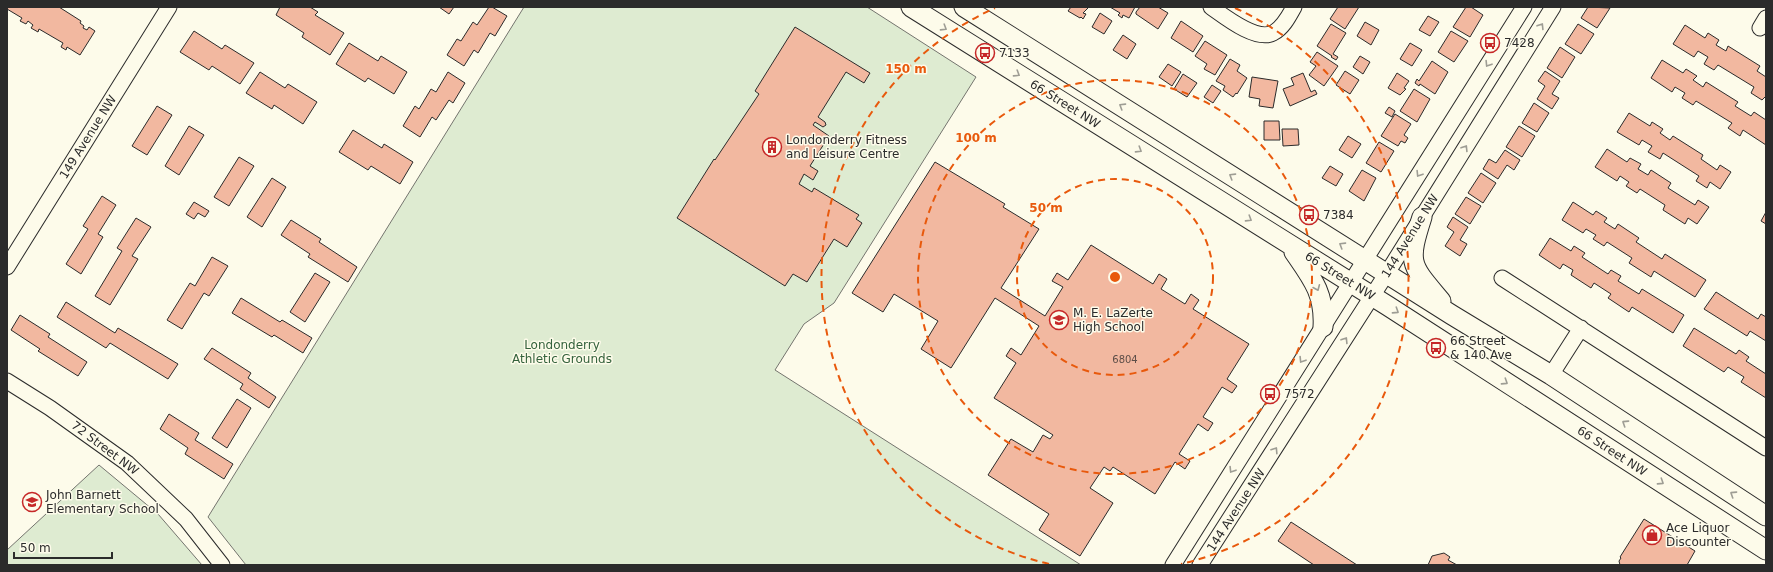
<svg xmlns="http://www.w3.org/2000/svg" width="1773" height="572" font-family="'DejaVu Sans',sans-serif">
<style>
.green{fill:#deebd1;stroke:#74746e}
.building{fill:#f2b8a0;stroke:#2b2b2b}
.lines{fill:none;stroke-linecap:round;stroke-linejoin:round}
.minor-casing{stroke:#2b2b2b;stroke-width:17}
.major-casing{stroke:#2b2b2b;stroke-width:21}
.minor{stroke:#fdfbea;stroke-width:15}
.major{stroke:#fdfbea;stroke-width:19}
.oneway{stroke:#9e9d94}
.ring{fill:none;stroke:#e8590c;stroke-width:2;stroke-dasharray:7 5}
.labels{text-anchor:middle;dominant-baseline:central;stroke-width:3;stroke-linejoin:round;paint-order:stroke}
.number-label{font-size:10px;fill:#5d4e48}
.poi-label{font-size:12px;fill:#2b2b2b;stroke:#fdfbea;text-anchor:start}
.street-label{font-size:12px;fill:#2b2b2b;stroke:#fdfbea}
.park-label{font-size:12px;fill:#34623c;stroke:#fdfbea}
.centre{fill:#e8590c;stroke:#fdfbea;stroke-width:2}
.ring-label{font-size:12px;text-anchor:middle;font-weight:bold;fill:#e8590c;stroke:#fdfbea;stroke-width:3;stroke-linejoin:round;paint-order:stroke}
</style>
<rect width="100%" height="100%" fill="#fdfbea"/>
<path class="green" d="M524,7H867L976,77L834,303L804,324L775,370L1081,565H246L208,517Z
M99,465L158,514L202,565H7V550Z"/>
<path class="building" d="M7,7H59L81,21L80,23L84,26L83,28L87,30L89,27L95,31L80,55L67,47L66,50L61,47L63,43L39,29L38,32L31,28L33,25L28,21L26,24L20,21L22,18L7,9Z
M280,7H310L318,12L315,15L344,33L330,55L302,37L304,33L276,15Z
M439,7H454L449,14Z
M489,7H492L507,16L495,36L490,33L478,53L474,50L464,66L447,55L457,39L461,41L473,22L477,25Z
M1071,7H1089L1083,13L1086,14L1083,19L1081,17L1080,18L1068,11Z
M1110,7H1135L1129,18L1123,15L1122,18L1118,15L1120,13Z
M1140,7H1158L1168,13L1158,29L1136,14V12Z
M1338,7H1359L1345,29L1330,19Z
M1466,7H1471L1483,15L1470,37L1453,27Z
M1588,7L1610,8L1597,28L1581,18Z
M1100,13L1112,21L1104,34L1092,27Z
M1428,16L1439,22L1430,36L1419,30Z
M1181,21L1203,36L1193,52L1171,38Z
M1365,22L1379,30L1371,45L1357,36Z
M1331,24L1346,33L1333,54L1338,57L1336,60L1331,57L1332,56L1317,46Z
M1578,24L1594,34L1581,54L1565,44Z
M1685,25L1705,38L1708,33L1719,40L1716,45L1726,51L1728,46L1760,66L1757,71L1766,77V96L1762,100L1751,93L1754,87L1718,65L1714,70L1704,64L1708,57L1698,51L1694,57L1673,44Z
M795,27L870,73L864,83L846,72L818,117L825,122L826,125L823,127L815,122L813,125L829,136L810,166L818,171L813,180L804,174L799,184L812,192L814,188L859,215L856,219L862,223L847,247L834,239L807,282L793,274L785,286L677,218L714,159L715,160L759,94L755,91Z
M194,31L222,49L225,45L254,63L240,84L212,66L209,70L180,52Z
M1451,31L1468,41L1454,62L1438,52Z
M1123,35L1136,44L1127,59L1113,50Z
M1205,41L1227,55L1215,75L1204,69L1207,64L1195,56Z
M349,43L378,61L381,56L407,72L394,94L368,78L365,82L336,64Z
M1410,43L1422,50L1412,66L1400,59Z
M1560,47L1575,57L1562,78L1547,68Z
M1317,52L1338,66L1324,86L1309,75L1316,66L1310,62Z
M1360,56L1370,62L1363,74L1353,67Z
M1230,59L1240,65L1237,71L1247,78L1237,94L1236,93L1233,97L1223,90L1225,86L1216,81Z
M1662,60L1683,73L1686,69L1697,76L1693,80L1703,87L1706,82L1738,102L1735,106L1751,116L1754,112L1766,120V145L1743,130L1740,136L1728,128L1732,123L1696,101L1693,105L1682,98L1685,93L1675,87L1672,92L1651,78Z
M1432,61L1448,72L1435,94L1420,84L1419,86L1415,83L1417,79L1419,81Z
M1168,64L1181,72L1172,86L1159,77Z
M1345,71L1359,80L1350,94L1336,85Z
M1545,71L1560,81L1552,94L1559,98L1552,109L1537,99L1545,86L1538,81Z
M260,72L285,88L288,84L317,102L303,124L274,105L272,109L246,93Z
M448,72L465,83L453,103L449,100L436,120L432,117L420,137L403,126L415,106L419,109L431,89L436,92Z
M1303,73L1311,92L1315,90L1317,94L1290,106L1283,89L1294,85L1291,78Z
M1397,73L1409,81L1404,88L1406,89L1400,95L1388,88Z
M1183,74L1197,83L1187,97L1174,89Z
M1252,77L1278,81L1273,108L1259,106L1260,99L1249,97Z
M1212,85L1221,91L1213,103L1204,97Z
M1414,89L1430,99L1417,122L1400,111Z
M1534,103L1549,113L1537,132L1522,123Z
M157,106L172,115L147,155L132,146Z
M1389,107L1395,111L1392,117L1385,113Z
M1629,113L1650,126L1652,122L1663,129L1660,133L1670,140L1673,136L1703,155L1701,159L1717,170L1720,165L1731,172L1720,189L1710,182L1707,188L1696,181L1699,176L1663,153L1660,159L1648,152L1652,146L1642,140L1639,145L1617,132Z
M1395,114L1411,124L1404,135L1408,138L1405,143L1401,141L1398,146L1381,136Z
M1264,121H1279L1280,140H1264Z
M189,126L204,135L179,175L165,166Z
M1519,126L1535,136L1522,157L1506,147Z
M1282,129H1298L1299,145L1283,146Z
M353,130L382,148L384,144L413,162L400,184L371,166L368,170L339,152Z
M1348,136L1361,144L1352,158L1339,150Z
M1379,142L1394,151L1381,172L1366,163Z
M1607,149L1627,162L1630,158L1641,164L1638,169L1648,175L1651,170L1671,183L1668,188L1695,205L1698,200L1709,207L1697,224L1688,218L1685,224L1663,210L1665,205L1640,189L1637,193L1626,186L1629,182L1620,176L1617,181L1595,167Z
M1505,150L1520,160L1514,170L1507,165L1498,179L1483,169L1489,159L1496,163Z
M239,157L254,166L229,206L214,197Z
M935,162L1005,204L1003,207L1039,229L1001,288L1045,316L1063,287L1052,281L1057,273L1068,280L1091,245L1153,284L1159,274L1167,279L1161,289L1185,304L1191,294L1199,300L1193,309L1249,344L1227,379L1237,386L1232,393L1222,387L1203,417L1213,423L1208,431L1198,424L1179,454L1190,461L1185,469L1175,462L1155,494L1113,467L1110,471L1104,467L1090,488L1113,503L1080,556L1039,530L1049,514L988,475L1011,439L1033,452L1043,435L1050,439L1053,435L994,398L1016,363L1006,356L1011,348L1021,355L1039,326L995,298L951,368L921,349L938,321L894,294L883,312L852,293Z
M1330,166L1343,174L1336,186L1322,178Z
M1362,170L1376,178L1364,201L1349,191Z
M1481,173L1496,183L1483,203L1468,193Z
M272,178L286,187L262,227L247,217Z
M102,196L116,205L98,234L103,237L81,274L66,264L88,229L83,226Z
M1466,197L1481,206L1470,224L1455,214Z
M194,202L209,211L205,217L198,213L194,219L186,214Z
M1573,202L1593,215L1596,211L1607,218L1604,222L1615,229L1618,224L1639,238L1636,242L1662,259L1665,254L1706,280L1695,297L1654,271L1651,277L1629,263L1632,258L1607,242L1604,246L1593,239L1596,235L1586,229L1583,233L1562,220Z
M1766,212V224L1761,221Z
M1453,217L1468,227L1460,240L1467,244L1460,256L1445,246L1454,232L1447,227Z
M136,218L151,227L132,256L138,259L110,305L95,296L122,251L117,248Z
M291,220L321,239L319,242L357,267L348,282L308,257L310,254L281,235Z
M1550,238L1571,251L1574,246L1585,253L1582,257L1608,274L1611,270L1621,276L1618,281L1639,294L1642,289L1684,315L1673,333L1632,307L1629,312L1608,298L1611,294L1594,283L1591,288L1571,275L1573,270L1563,264L1560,269L1539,255Z
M212,257L228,266L209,296L204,293L182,329L167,320L190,283L195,286Z
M315,273L330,282L305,322L290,312Z
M1716,292L1758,319L1761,314L1766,317V341L1750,331L1747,336L1704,309Z
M241,298L280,322L282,320L312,338L303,353L274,335L272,337L232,313Z
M66,302L115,333L118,328L178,364L168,379L110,343L106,348L57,317Z
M20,315L50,334L48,337L87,362L78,376L38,351L40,349L11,330Z
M1694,328L1736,354L1739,350L1749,357L1746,361L1766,374V398L1741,382L1744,377L1728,367L1724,372L1683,346Z
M212,348L251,373L248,378L276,397L269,408L240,389L243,384L204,359Z
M237,399L251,408L227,448L212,438Z
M169,414L199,433L195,440L233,464L224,479L185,454L188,448L160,429Z
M1644,519L1695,551L1687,565H1620L1619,561L1621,558L1620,557Z
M1291,522L1357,565H1314L1278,541Z
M1444,553L1450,557L1448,560L1457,565H1428L1432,556Z"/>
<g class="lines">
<g class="minor-casing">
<path id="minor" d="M1211,7C1224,16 1256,42 1273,33C1283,28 1289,16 1294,7
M1760,28L1766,18
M7,267L169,7
M1502,278L1766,448
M1551,375L1581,328
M7,381L50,408L127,463L186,519L222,565
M1173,565L1524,7
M1200,565L1394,262L1553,7"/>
</g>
<g class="major-casing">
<path id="major" d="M911,7L1388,306L1766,550
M964,7L1452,315L1551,375L1766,516
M1422,217C1407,264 1410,264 1441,301
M1294,252C1312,278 1325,294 1323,327"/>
</g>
<use href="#minor" class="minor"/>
<use href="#major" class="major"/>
</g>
<defs><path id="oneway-chevron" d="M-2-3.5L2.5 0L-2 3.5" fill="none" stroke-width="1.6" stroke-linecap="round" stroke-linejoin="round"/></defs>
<g class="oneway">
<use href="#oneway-chevron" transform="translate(1541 26) rotate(-58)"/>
<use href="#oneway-chevron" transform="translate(944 28) rotate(32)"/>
<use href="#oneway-chevron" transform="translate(1488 64) rotate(122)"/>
<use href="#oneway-chevron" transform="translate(1017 74) rotate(32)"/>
<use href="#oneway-chevron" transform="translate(1122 106) rotate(-148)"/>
<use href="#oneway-chevron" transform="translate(1465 148) rotate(-58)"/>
<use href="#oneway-chevron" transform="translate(1139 150) rotate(32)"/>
<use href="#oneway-chevron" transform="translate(1419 174) rotate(122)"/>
<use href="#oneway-chevron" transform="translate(1232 176) rotate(-148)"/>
<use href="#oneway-chevron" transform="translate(1249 219) rotate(32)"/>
<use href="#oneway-chevron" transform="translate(1342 245) rotate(-148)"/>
<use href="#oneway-chevron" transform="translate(1317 288) rotate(67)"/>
<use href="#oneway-chevron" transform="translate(1396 311) rotate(33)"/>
<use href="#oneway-chevron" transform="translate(1345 340) rotate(-58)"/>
<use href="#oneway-chevron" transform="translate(1302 360) rotate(122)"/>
<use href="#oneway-chevron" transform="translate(1505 382) rotate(33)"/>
<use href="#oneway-chevron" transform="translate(1625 423) rotate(-147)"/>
<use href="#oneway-chevron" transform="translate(1275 450) rotate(-57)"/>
<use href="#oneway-chevron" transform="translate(1232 470) rotate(122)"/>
<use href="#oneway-chevron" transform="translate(1661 482) rotate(33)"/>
<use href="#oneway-chevron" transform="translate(1733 494) rotate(-147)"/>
</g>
<g class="ring">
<circle cx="1115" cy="277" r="98"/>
<circle cx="1115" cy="277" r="197"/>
<path d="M1049 564A295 295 0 0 1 995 8M1235 8A295 295 0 0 1 1181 564"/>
</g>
<defs>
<g id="bus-ring" transform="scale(1)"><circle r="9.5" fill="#fdfbea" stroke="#c62828" stroke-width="1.5"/><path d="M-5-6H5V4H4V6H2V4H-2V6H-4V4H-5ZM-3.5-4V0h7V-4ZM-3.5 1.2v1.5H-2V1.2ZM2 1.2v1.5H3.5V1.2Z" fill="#c62828"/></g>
<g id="building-ring" transform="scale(1)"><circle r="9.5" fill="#fdfbea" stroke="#c62828" stroke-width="1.5"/><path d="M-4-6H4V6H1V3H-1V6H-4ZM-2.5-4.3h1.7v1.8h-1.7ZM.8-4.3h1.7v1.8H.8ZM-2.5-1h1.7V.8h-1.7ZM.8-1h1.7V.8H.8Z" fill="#c62828"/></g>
<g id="school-ring" transform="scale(1)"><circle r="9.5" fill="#fdfbea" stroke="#c62828" stroke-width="1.5"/><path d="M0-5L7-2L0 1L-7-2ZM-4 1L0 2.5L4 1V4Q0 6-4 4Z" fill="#c62828"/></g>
<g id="shop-ring" transform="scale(1)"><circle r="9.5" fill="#fdfbea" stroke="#c62828" stroke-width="1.5"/><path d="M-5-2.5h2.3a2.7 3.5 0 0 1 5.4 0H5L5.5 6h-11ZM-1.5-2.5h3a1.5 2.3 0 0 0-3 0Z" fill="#c62828"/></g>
</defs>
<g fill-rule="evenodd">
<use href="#bus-ring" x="1490" y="43"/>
<use href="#bus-ring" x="985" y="53"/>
<use href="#building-ring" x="772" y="147"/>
<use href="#bus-ring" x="1309" y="215"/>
<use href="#school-ring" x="1059" y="320"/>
<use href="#bus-ring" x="1436" y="348"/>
<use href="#bus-ring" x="1270" y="394"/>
<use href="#school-ring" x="32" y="502"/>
<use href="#shop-ring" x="1652" y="535"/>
</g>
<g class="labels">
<g class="number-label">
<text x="1125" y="359">6804</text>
</g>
<g class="poi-label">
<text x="1504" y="43">7428</text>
<text x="999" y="53">7133</text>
<text x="786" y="140">Londonderry Fitness<tspan x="786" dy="14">and Leisure Centre</tspan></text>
<text x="1323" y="215">7384</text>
<text x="1073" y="313">M. E. LaZerte<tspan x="1073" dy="14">High School</tspan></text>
<text x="1450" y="341">66 Street<tspan x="1450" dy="14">&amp; 140 Ave</tspan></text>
<text x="1284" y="394">7572</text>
<text x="46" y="495">John Barnett<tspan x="46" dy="14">Elementary School</tspan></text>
<text x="1666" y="528">Ace Liquor<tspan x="1666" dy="14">Discounter</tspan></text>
</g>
<g class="street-label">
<text transform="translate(1065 104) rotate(32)">66 Street NW</text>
<text transform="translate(88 137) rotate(-58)">149 Avenue NW</text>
<text transform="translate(1410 236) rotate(-58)">144 Avenue NW</text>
<text transform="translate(1340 276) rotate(32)">66 Street NW</text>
<text transform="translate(105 448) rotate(37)">72 Street NW</text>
<text transform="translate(1612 451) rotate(33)">66 Street NW</text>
<text transform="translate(1236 510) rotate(-57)">144 Avenue NW</text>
</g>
<g class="park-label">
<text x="562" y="345">Londonderry<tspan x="562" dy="14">Athletic Grounds</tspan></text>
</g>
</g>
<circle cx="1115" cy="277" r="6" class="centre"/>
<g class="ring-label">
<text x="906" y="73">150 m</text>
<text x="976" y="142">100 m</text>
<text x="1046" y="212">50 m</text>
</g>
<rect width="1773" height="572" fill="none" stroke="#2b2b2b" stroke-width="16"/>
<path d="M14 552v6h98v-6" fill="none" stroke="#2b2b2b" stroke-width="2"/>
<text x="20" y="552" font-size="12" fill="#2b2b2b" stroke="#fdfbea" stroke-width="3" paint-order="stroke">50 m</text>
</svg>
